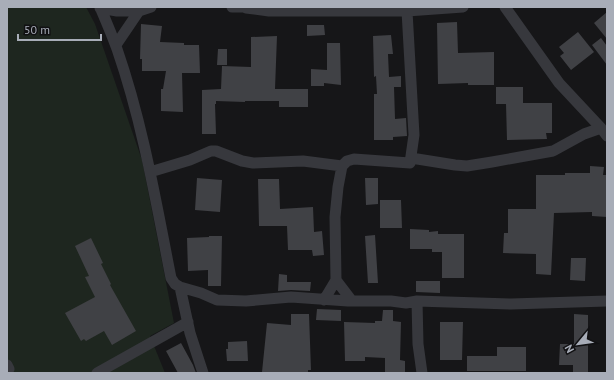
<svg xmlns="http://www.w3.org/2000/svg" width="614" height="380" font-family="'PT Sans',sans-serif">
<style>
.green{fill:#1e261f}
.building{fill:#404145}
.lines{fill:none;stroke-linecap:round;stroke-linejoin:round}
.minor{stroke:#37383d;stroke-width:11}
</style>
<rect width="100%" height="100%" fill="#161618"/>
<path class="green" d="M7,7H86L95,24L142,160L174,323L150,336L165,373H7Z"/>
<path class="building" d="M607,12V39L594,23Z
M457,22L458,53L494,52V85H468V83L438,84L437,23Z
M141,24L162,26L160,42L184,43V45H199L200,73H182L183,112L161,111V89H163L166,71H142V59H140Z
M307,25H324L325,35L307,36Z
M578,32L594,52L571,70L560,56L564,53L559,47Z
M391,35L393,54H388L389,77L401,76V87H394L395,119L406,118L407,136L393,137V140H374V94H377L376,76L374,77L373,36Z
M277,36L275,89H308V107H279V101H245V102L216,101V104H215L216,134H202V90L221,89L222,66L251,67V37Z
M601,38L607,46V65L592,45Z
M327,43H340L341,85L324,83V86H311V69L327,70Z
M218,49H227V65H217Z
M496,87H523V103H552V133H546L547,139L507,140L506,104H496Z
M590,166L604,167L603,175H607V217L592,216V212L554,213L551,275L536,274V254L503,253L504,233H508V209H536V175H565V173H590Z
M197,178L222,180L220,212L195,210Z
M365,178H378V204L366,205Z
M258,179H279L280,209L313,207L314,232L322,231L324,255L313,256L312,250H288L287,226H259Z
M380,200H401L402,228H380Z
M410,229L429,230V232L438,231V234H464V278H442V252H432V249H410Z
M375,235L378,283H368L365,236Z
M209,236H222L221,286H208V270L188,271L187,238L209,237Z
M91,238L103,263L101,264L111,284L110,285L136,331L112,345L104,331L86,341L84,339L81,341L65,313L95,297L85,277L89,276L75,246Z
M571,258H586L585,281L570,280Z
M279,274L287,275V282H311L310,291L291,290L278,291Z
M416,281H440V293L416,292Z
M317,309L341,310V321L316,320Z
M383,310H393V321L401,322L400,360L405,361V373H385V358L365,357V361H345L344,322L375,323V321H382Z
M291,314H309L311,370H308V373L262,372L267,323L291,325Z
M574,314L588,315V373L573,372V365H559L560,344H574Z
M440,322H463L462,360H440Z
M247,341L248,361H227L226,349H228V342Z
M181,343L193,365L196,373H178L166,351Z
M497,347H526V371H467V356H497Z"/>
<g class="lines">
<path class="minor" d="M100,7C106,21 112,35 117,49C143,124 156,202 171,278L175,284L180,287L201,293L217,300L246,301L291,297L348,301H391L406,303L417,301L511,304L607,301
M232,7H246
M505,7L559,83L601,128L607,136
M100,8L117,11H139L151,7
M246,8L269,11H407L463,7
M116,45L139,11
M411,158L455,165L467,166L492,162L553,151L584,134L601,128
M150,172L190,160L211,151H216L242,161L253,163L303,161L342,166
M180,287L190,333L203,373
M324,300L336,280
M352,301L336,280L335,217L338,187L342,166L347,161L354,159L410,163L414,135L407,11
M417,301L418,344L422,373
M7,365L9,369
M97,373L188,322"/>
</g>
<rect width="614" height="380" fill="none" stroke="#a8adb8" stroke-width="16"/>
<g transform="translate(578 344) rotate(241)" stroke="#111113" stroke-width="3" paint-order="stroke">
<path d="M0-3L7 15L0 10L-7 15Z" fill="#a8adb8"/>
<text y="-6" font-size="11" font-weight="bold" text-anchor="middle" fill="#a8adb8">N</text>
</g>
<path d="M18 34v6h83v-6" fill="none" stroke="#a8adb8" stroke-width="2"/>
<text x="24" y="34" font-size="12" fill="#a8adb8" stroke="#111113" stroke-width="3" paint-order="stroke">50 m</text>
</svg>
